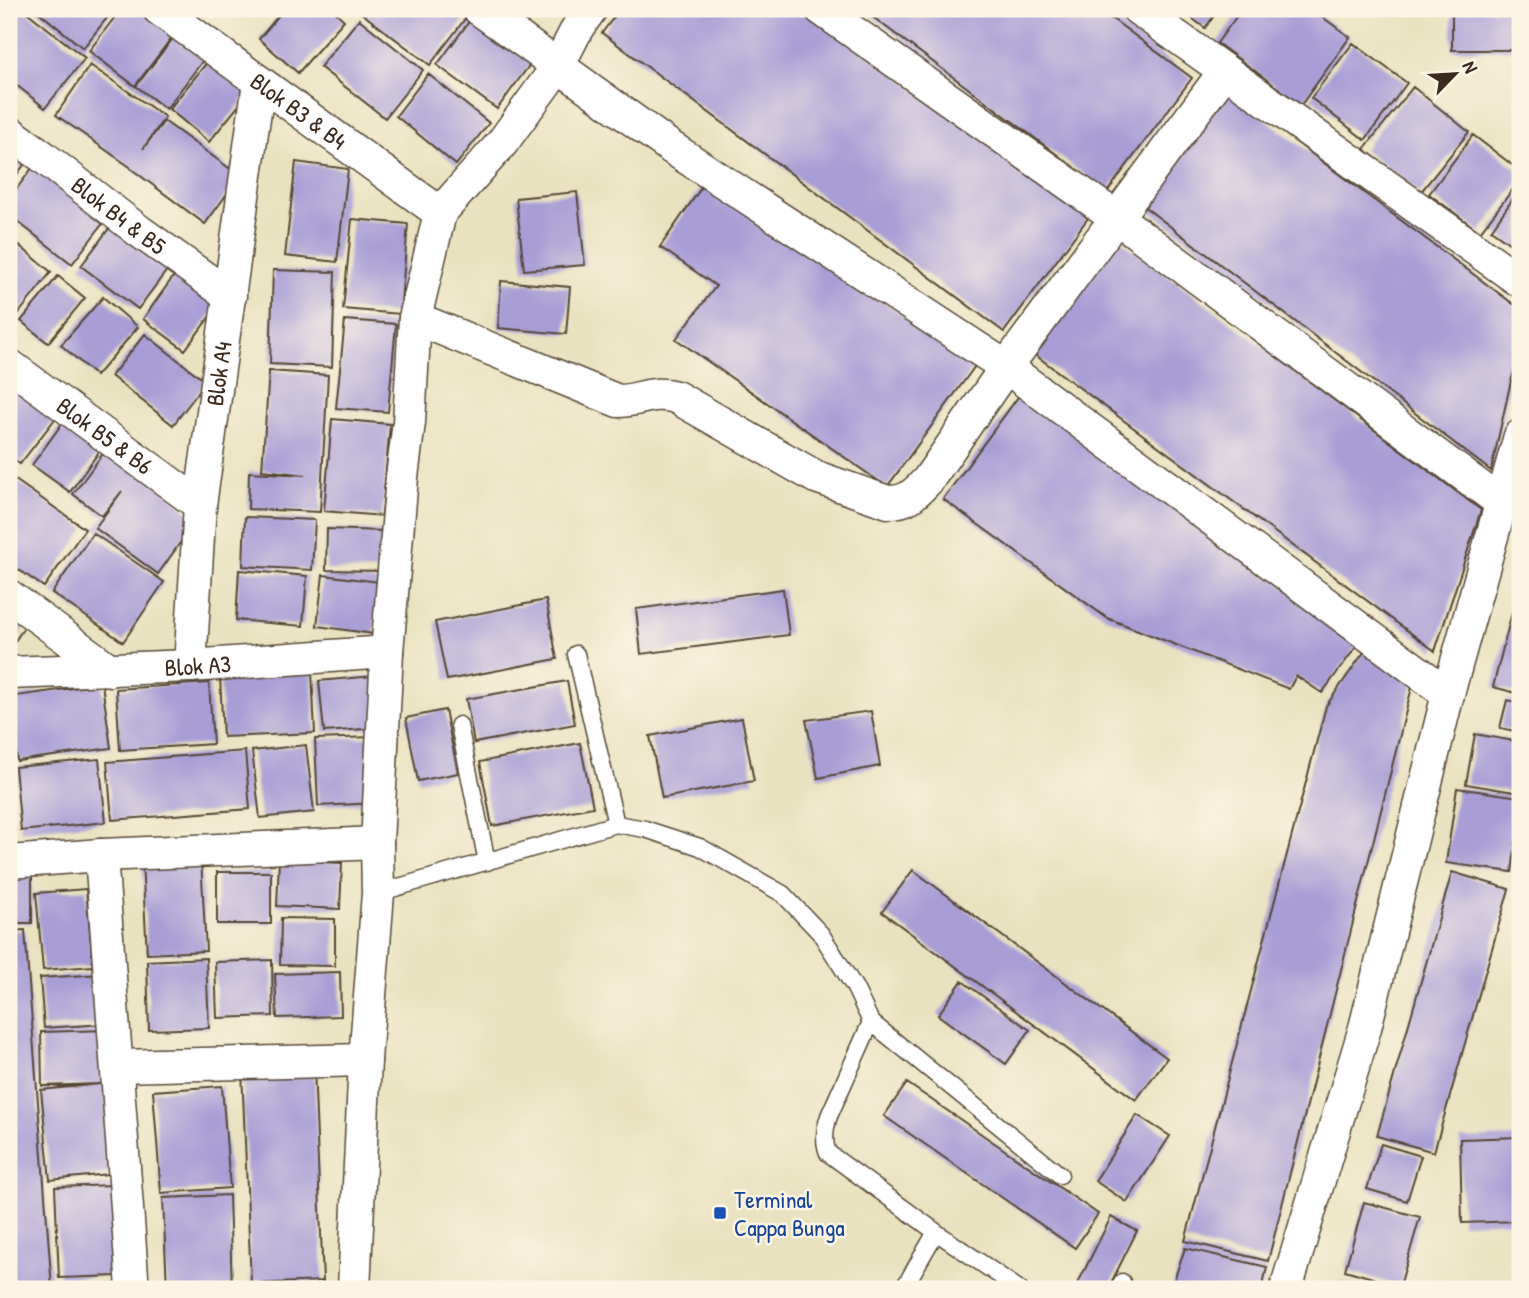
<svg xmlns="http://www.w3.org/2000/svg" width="1529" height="1298" font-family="'Patrick Hand',sans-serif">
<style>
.building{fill:#a89dd5}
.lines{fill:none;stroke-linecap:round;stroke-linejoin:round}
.lane-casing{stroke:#554636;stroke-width:19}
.street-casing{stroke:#554636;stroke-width:35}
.lane{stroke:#fff;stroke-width:16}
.street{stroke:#fff;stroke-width:32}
.transit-dot{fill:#1a4fb4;stroke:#fcf5e5;stroke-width:2.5}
.labels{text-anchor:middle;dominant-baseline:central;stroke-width:5;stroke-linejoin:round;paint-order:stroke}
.street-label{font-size:24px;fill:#3b2a1e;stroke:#fcf5e5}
.transit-label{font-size:24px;fill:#164399;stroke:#fcf5e5;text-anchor:start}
</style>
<rect width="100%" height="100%" fill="#fcf5e5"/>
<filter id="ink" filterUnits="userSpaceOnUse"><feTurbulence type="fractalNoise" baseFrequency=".0143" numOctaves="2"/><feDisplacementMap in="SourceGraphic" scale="14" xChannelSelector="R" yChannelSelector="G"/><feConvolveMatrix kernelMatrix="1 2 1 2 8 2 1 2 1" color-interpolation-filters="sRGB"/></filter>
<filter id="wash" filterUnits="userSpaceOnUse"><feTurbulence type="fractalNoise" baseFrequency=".00686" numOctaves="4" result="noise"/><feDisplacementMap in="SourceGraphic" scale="28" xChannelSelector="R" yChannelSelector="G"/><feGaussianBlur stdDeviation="1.57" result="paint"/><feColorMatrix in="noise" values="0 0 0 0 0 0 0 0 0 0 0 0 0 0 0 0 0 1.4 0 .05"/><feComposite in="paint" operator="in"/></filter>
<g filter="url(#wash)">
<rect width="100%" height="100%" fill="#e9e2c0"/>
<g id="blocks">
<path class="building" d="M9,9H23L85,58L45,108L9,79Z
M35,9H114L83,48Z
M121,9H151L178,29L135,86L89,51Z
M284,9H332L344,20L298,73L259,39Z
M356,9H460L468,15L430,65Z
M620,9H808L1088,218L1004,332L602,33Z
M862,9H1099L1192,78L1107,192Z
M1180,9H1219L1205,28Z
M1242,9H1311L1350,37L1301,105L1217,43Z
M1452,9H1514V50H1452Z
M359,19L423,70L385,118L320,67Z
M471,19L531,63L497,109L437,65Z
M175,36L204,59L166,109L136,86Z
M1353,43L1407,83L1365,140L1311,98Z
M209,60L249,93L209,142L169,109Z
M90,65L165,117L143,149L164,121L240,176L205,224L130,168V167L56,115Z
M428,74L489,123L456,165L396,116Z
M1222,87L1520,309V351L1510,385L1491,471L1137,201Z
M1413,87L1469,132L1420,193L1364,149Z
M1473,135L1520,171V180L1480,232L1429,194Z
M9,140L30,157L9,185Z
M296,162L348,169L337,262L285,256Z
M36,163L107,218L72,264L9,215V199Z
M708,178L975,366L887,487L676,339L716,286L660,247Z
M1520,189V251L1491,230Z
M577,192L585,265L524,270L516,198Z
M116,219L173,262L138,309L81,266Z
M352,219L408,224L400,314L343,309Z
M9,237L51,272L12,322L9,319Z
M1119,239L1481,510L1435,651L1034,354Z
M181,266L224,297L185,350L143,319Z
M273,270L335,272L332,367L270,364Z
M58,276L85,298L48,343L21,321Z
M501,281L570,287L566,334L498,328Z
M103,297L138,327L96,376L61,345Z
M345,320L396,324L388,412L336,408Z
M145,334L206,382L173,425L111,376Z
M269,371L328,375L320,512L248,509L249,472L306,475L262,470Z
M9,378L58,415L20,464L9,456Z
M1024,389L1359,643L1322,693L1296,676L1289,689L1107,618L943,499Z
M69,414L106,442L70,492L32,465Z
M332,419L390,424L382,516L324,511Z
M111,443L197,519L158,574L95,528L122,491L102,516L73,494Z
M14,479L85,529L44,587L9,563V487Z
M245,517L315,520L312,570L243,566Z
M327,529L383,531L382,571L326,570Z
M93,533L164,582L123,642L52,593Z
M239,570L307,576L303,626L236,620Z
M323,575L380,582L374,634L317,626Z
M1519,585L1520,586V694L1493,687Z
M783,589L789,635L641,654L636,609Z
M546,600L557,659L447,680L435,622Z
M9,606L29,620L9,650Z
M1364,652L1413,683L1268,1261L1185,1241L1326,706Z
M312,672L315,733L223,737L220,676Z
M373,676L378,728L324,732L319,681Z
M567,681L575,724L474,743L466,699Z
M209,683L213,744L120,750L116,689Z
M102,684L111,748L17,761L9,697Z
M1507,700L1520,703V732L1500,728Z
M445,710L458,773L418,781L406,718Z
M871,711L880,766L818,778L806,720Z
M742,718L754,781L662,798L650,736Z
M1475,734L1520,742V793L1466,784Z
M373,737L377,803L318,806L315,739Z
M580,743L593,807L492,826L480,762Z
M306,745L314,812L260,818L252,751Z
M245,751L250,809L112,820L107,762Z
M99,759L106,822L21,831L15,767Z
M1457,788L1520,797V811L1512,872L1446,863Z
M9,805H10L15,833L9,834Z
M201,859L206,951L147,954L142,861Z
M279,860L342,863L340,909L277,906Z
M913,870L1167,1058L1136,1100L882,912Z
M9,871H32V923H9Z
M217,872H271V924H217Z
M1452,872L1509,889L1434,1152L1377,1136Z
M86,889L93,966L43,970L36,893Z
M281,918L335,919V966L280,965Z
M25,930L52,1289H9V931Z
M206,958L209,1028L149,1030L147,961Z
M272,960L273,1016L217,1018L215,962Z
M340,972L341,1016L277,1018L275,974Z
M102,974L105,1024L44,1028L40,978Z
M962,981L1030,1030L1006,1064L938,1015Z
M107,1030L118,1173L50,1180L41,1090L101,1084L42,1086L41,1032Z
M314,1067L323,1281L251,1284L242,1070Z
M907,1083L1098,1214L1075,1248L884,1116Z
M222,1086L230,1188L161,1193L153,1091Z
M1137,1115L1170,1136L1127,1202L1095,1181Z
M1520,1137V1221L1462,1223L1460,1139Z
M1381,1144L1421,1156L1407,1201L1367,1189Z
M115,1185L118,1276L59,1278L55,1187Z
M229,1195L232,1289H167L163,1198Z
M1364,1202L1420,1217L1400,1286L1345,1270Z
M1111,1217L1137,1231L1108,1289H1075Z
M1185,1248L1267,1267L1262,1289H1171Z
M1339,1281L1363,1289H1337Z
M124,1284L125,1289H64V1286Z"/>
</g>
</g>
<g filter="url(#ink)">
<use href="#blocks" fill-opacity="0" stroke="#554636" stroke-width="2"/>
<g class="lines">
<g class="lane-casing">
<path id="lane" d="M576,654L616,824
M459,725L487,862
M378,893L616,824L645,829L700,847L783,894L821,934L855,988L871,1022L829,1116C825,1128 823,1141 828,1153L936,1232L1019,1289
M871,1022L1060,1175
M905,1286L936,1232
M1120,1289L1122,1282"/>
</g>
<g class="street-casing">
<g id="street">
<path id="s1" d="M159,9L440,213"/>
<path d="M479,9L672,148L1006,367L1448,694"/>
<path d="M821,9L1117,218L1503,504"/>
<path d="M1138,9L1520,281"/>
<path id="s2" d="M9,132L42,156L139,231L230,296"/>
<path d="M415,318L618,401C640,401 653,390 676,397L816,477L888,502C909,502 914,494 928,480L1006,367L1225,71"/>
<path id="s3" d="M9,365L200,505"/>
<path d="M9,596L110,670"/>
<path id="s4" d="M190,666L200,505L259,82"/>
<path id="s5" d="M9,673L190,666L387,652"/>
<path d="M101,855L133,1289"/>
<path d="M9,862L101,855L377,843"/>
<path d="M117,1066L365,1060"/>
<path d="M354,1289L365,1060L378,893L377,843L387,652L402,477L409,422L415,318L440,213L502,143L558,66L578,27L591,9"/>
<path d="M1286,1289L1365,1028L1448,694L1520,436"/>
</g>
</g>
<use href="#lane" class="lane"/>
<use href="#street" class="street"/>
</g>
</g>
<rect class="transit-dot" x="713" y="1206" width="14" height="14" rx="3.5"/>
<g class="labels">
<g class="street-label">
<text stroke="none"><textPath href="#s1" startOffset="173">Blok B3 &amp; B4</textPath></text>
<text stroke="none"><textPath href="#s2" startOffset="138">Blok B4 &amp; B5</textPath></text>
<text stroke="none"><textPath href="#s4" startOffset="294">Blok A4</textPath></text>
<text stroke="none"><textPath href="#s3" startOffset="119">Blok B5 &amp; B6</textPath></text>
<text stroke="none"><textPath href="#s5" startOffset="189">Blok A3</textPath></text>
</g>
<g class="transit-label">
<text x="734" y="1199">Terminal<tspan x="734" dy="28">Cappa Bunga</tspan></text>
</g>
</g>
<rect width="1529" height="1298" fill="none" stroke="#fcf5e5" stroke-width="35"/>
<g transform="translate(1455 74) rotate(65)" stroke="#fcf5e5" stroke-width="5" paint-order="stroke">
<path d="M0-5L12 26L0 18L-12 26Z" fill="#3b2a1e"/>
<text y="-10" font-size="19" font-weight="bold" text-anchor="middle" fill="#3b2a1e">N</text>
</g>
</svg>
